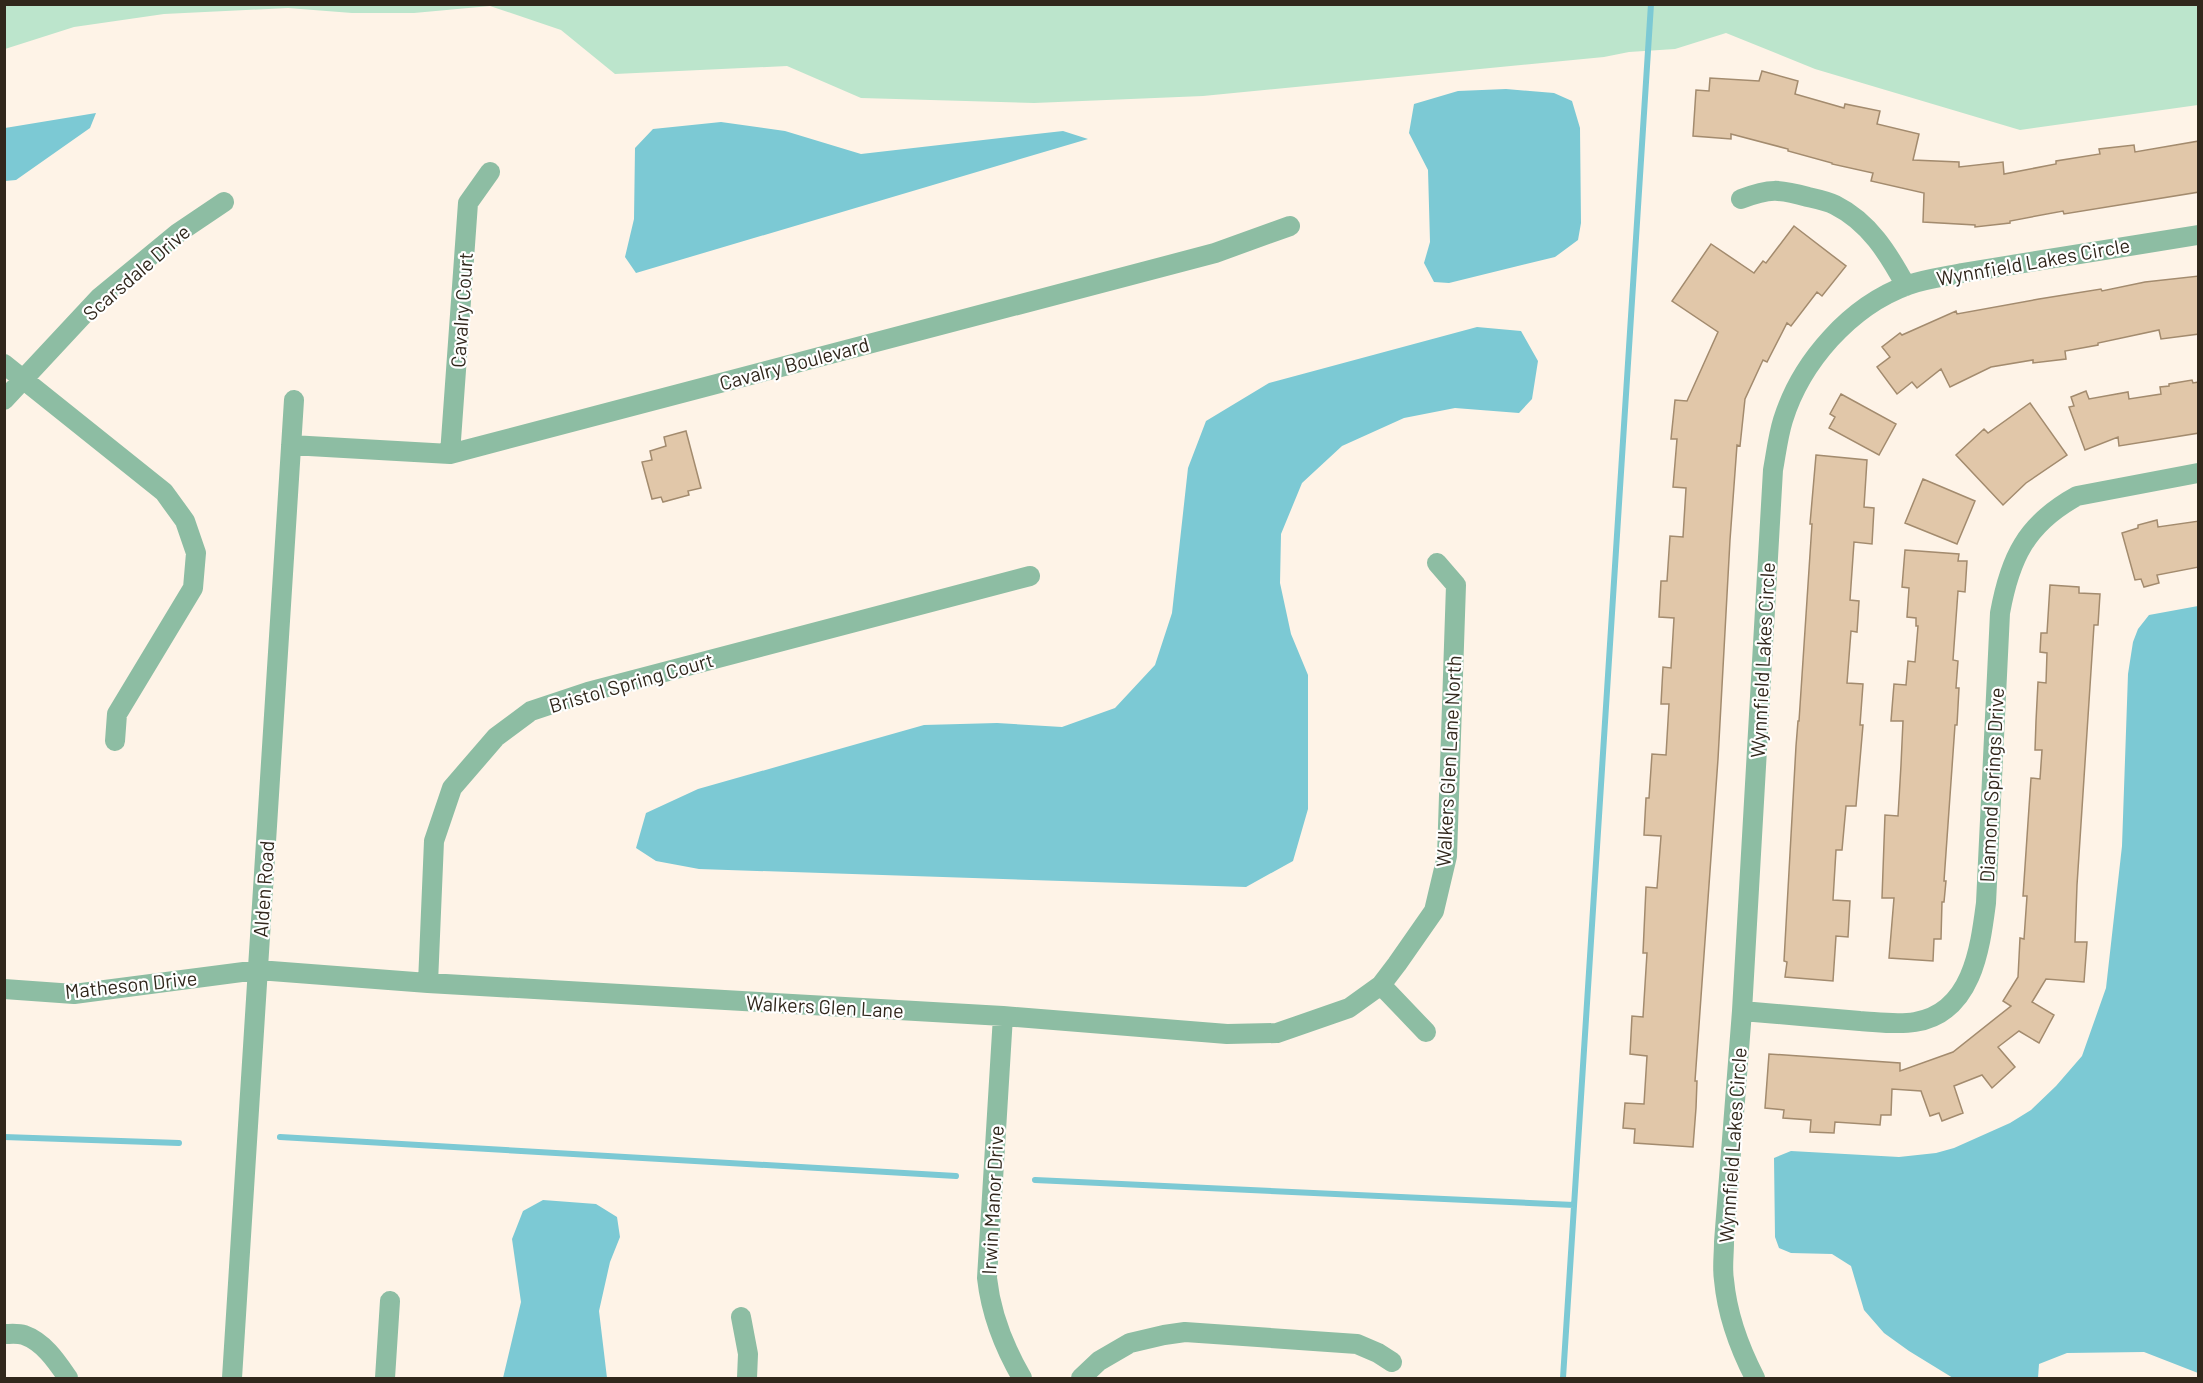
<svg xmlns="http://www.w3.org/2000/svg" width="2203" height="1383" font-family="Barlow,sans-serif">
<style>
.green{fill:#bce5cc}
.water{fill:#7cc9d4}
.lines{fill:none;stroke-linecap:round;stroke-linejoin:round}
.stream{stroke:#7cc9d4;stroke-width:6}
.building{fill:#e1c7a9;stroke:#a38b6e;stroke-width:1.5}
.minor{stroke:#8dbda3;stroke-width:20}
.labels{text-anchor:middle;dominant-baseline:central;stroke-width:4.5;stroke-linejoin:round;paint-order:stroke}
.street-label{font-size:20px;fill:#31271c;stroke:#fff}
</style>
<rect width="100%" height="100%" fill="#fef3e7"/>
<path class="green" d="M5,4H2198V105L2020,130L1815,69L1726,33L1675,49L1629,52L1604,57L1203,96L1034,103L861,98L787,66L615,74L561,30L490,6L414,13H352L288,8L164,14L74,27L5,49Z"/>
<path class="water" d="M1506,89L1554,93L1572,101L1580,128L1581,223L1578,240L1555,257L1449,283L1434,282L1424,263L1430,242L1428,170L1409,133L1414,104L1458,91Z
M96,113L90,128L16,180L5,181V128Z
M721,122L785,131L861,154L1063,131L1088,139L636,273L625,257L634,219L635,148L653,129Z
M1477,327L1521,331L1538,361L1532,399L1519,413L1455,408L1404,418L1342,446L1302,483L1281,534L1280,583L1291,634L1308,675V809L1293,861L1246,887L699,869L656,861L636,848L646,813L698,789L924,725L997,723L1062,727L1115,708L1155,665L1172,613L1188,468L1206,421L1269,383Z
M2198,606V1373L2144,1352L2067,1353L2039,1364L2038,1378H1953L1909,1351L1884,1333L1864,1310L1851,1266L1832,1254L1791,1253L1779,1248L1775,1237L1774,1158L1791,1151L1899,1157L1936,1153L1954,1148L2010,1123L2031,1110L2056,1086L2082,1056L2106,988L2122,846L2128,674L2133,642L2138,629L2149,615Z
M543,1200L596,1204L617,1217L620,1237L610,1262L599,1311L607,1378H503L521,1302L512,1239L523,1211Z"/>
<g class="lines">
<path class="stream" d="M4,1137L179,1143
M280,1137L956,1176
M1035,1180L1574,1205
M1563,1378L1651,4"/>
</g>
<path class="building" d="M1762,71L1798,81L1795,94L1844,108L1845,104L1880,111L1877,124L1919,134L1913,160L1959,162V167L2003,162L2004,174L2056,164V161L2100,154L2099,149L2134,145L2135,152L2199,141V192L2064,214L2063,211L2010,221V223L1975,227V225L1923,222L1924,193L1871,181L1873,173L1832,164V163L1788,151V149L1731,134V139L1693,136L1696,90L1709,91L1710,78L1759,81Z
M1794,226L1846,266L1822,296L1817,292L1791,326L1787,323L1767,362L1763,360L1745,399L1740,446L1737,445L1730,540L1718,759L1695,1081H1697L1696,1108L1693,1147L1634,1143L1635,1129L1623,1128L1625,1103L1644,1104L1647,1056L1630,1054L1632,1016L1643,1017L1647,953H1643L1646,887L1657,888L1661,836L1644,835L1646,798H1649L1652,754L1666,755L1669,704H1661L1663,667L1671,668L1674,618L1659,617L1661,581H1667L1670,536L1683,537L1686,488L1673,487L1677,439H1671L1675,400L1687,401L1718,332L1672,301L1711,244L1754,273L1763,261L1766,263Z
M2199,276V334L2161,339L2159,330L2098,343V345L2065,351L2066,359L2033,363V360L1991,367L1950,387L1941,369L1917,388L1912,382L1897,394L1877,367L1890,357L1882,347L1900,333L1902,335L1956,311L1957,314L2039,299L2101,289L2102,291L2145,282Z
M2192,380L2193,383L2199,382V433L2119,446L2118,437L2085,450L2069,407L2074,406L2071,397L2086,391L2089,399L2128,392L2129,399L2161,394L2160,387L2169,386V384Z
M1841,394L1896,424L1879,455L1829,428L1835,417L1830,414Z
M2030,403L2067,455L2026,483L2003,505L1956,455L1984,429L1988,433Z
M686,431L701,488L688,491L689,495L663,502L661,497L652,499L642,462L652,460L650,451L666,446L664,437Z
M1816,455L1867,460L1864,507L1874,508L1872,544L1854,542L1850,600L1859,601L1857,632L1851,631L1847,683L1863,684L1860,725H1863L1856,806H1846L1842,850H1836L1833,900L1850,901L1848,937L1836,936L1833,981L1785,977L1787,962L1784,961L1796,746L1798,721H1799L1812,524H1810Z
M1923,479L1975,501L1957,544L1905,523Z
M2157,520L2158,527L2199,521V567L2157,575L2159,583L2144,587L2141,579L2135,580L2122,533L2138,528V525Z
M1905,550L1959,554L1958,561H1967L1965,592L1958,591L1953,660L1958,661L1956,688H1959L1957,725H1955L1944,881H1946L1944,902H1942L1941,939H1934L1933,961L1889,958L1894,898H1882L1885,815L1898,816L1901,765L1903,721H1891L1894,684L1906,685L1908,661L1915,662L1918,626H1916V618L1907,617L1909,588L1902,587Z
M2050,585L2079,587V593L2100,594L2098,625H2094L2077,885L2075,942H2087L2084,982L2046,979L2032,1002L2054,1015L2039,1043L2019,1031L1998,1047L2015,1067L1992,1088L1982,1075L1954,1086L1963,1113L1942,1121L1939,1113L1930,1116L1921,1091L1892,1089L1891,1115H1881L1880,1125L1835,1122L1834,1133L1810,1132L1811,1120L1783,1118L1784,1110L1765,1108L1769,1054L1900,1063V1071L1953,1052L2011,1006L2003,1001L2018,977L2020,938L2024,939L2027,896H2023L2031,778L2040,779L2042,750H2035L2036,721L2038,682L2046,683L2047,653L2040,652L2041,633H2047Z"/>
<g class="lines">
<path class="minor" d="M1741,199C1770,188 1779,189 1808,197C1817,199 1827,201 1835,205C1869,222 1888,253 1906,286
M4,364L164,492L185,521L196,553L193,588L117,714L115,741
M4,400L99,298L178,233L224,202
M291,445L450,454L1215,253L1290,226
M450,454L468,203L490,172
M428,983L434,841L452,788L496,737L531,711L588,692L1030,576
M1381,985L1426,1032
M4,989L74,994L258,970L428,983L1003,1016L1227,1034L1277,1033L1349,1008L1381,985L1397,964L1434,911L1447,856L1456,585L1437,563
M1742,1011C1781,1014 1821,1018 1860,1021C1878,1022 1897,1025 1915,1022C1972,1013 1980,949 1986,903L2000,613C2010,558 2026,524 2077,496L2198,473
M1003,1016L987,1278C991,1314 1004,1347 1022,1378
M741,1317L748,1354L747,1378
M4,1334C10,1334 18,1333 24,1335C44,1342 57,1362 68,1378
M232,1378L294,400
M385,1378L390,1301
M1081,1378L1099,1361L1130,1343L1164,1335L1185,1332L1357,1344L1378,1353L1392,1362
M1755,1378C1740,1349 1727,1313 1724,1280C1722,1268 1724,1255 1724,1242L1742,1011L1773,470C1776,454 1778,436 1783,420C1801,362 1850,306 1908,285C1925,279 1943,277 1962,273L2198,235"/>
</g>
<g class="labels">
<g class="street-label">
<text transform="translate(2033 261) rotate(-10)">Wynnfield Lakes Circle</text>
<text transform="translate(136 272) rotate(-41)">Scarsdale Drive</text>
<text transform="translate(461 310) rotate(-86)">Cavalry Court</text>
<text transform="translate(794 363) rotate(-15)">Cavalry Boulevard</text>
<text transform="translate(1762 660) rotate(-87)">Wynnfield Lakes Circle</text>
<text transform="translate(631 682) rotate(-16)">Bristol Spring Court</text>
<text transform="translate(1448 761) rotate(-87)">Walkers Glen Lane North</text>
<text transform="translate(1991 785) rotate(-87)">Diamond Springs Drive</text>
<text transform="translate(263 889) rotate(-86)">Alden Road</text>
<text transform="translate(131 984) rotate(-6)">Matheson Drive</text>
<text transform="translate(825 1006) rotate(3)">Walkers Glen Lane</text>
<text transform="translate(1732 1145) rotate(-86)">Wynnfield Lakes Circle</text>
<text transform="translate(992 1200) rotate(-87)">Irwin Manor Drive</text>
</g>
</g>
<rect width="2203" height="1383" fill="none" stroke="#31271c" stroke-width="12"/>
</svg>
